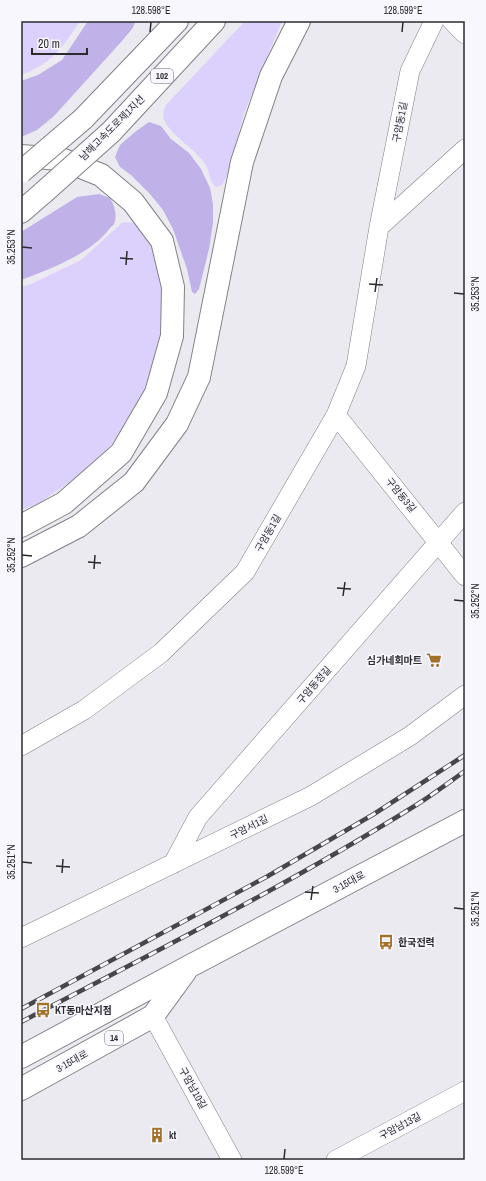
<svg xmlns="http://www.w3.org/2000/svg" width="486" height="1181" font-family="'Archivo Narrow','Noto Sans KR',sans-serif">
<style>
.green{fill:#dcd0fd}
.forest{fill:#c0b1e9}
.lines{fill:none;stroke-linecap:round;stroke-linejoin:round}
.street-casing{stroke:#828187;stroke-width:20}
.primary-casing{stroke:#828187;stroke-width:24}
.highway-casing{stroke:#828187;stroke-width:24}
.street{stroke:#fff;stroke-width:19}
.primary{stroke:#fff;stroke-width:22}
.highway{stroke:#fff;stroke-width:22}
.rail-casing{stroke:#47474a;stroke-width:4.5}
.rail{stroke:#f9f7fe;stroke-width:3;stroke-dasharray:9;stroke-linecap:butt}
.highway-bridge-casing{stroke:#828187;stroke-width:24;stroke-linecap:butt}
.highway-bridge{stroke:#fff;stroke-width:22}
.ticks{fill:none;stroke:#2b2b2e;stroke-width:1.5}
.labels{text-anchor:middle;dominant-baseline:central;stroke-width:3;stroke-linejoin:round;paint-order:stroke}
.shield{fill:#f9f7fe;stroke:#69686c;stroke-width:1}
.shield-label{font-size:9px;font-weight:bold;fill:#2b2b2e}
.street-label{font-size:10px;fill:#2b2b2e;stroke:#f9f7fe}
.poi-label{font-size:10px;font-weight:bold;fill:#2b2b2e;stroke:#f9f7fe;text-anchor:start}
.neatline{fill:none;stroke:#2b2b2e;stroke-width:1.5}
.ticks-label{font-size:10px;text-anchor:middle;fill:#2b2b2e}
</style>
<rect width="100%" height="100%" fill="#ebeaf1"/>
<path class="green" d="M21,21H80C62,48 53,63 21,75Z
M245,21H282L244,113L227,176L222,185L216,187C209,182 210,172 206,165C195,148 172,137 164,120C162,114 164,110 166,105Z
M123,222L137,223L148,231L165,291L160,334L148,381L134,415L110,446L75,478L39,503L21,510V287L31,284L81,260Z"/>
<path class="forest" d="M88,21H136L132,29L122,41L54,116L37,130L21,137V81L38,75L62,60Z
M149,122L161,126L171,139L189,153L201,169L210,188L213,204V223L209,249L199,289L195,294L192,292L187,269L173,229L163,210L150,194L131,175L120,167L115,157L120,145L135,132Z
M99,194L110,198C114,205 117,213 115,221C115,224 112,226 110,228C91,254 50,269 21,280V232L77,197Z"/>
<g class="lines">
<g class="street-casing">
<path id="street" d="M452,21L465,34
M379,227L465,149
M336,415L465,576
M21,746L84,710L161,653L245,572L336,415L356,366L379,227L410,71L434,21
M173,864L198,817L465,512
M21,938L311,796L410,736L465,695
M153,1016L232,1160
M336,1160L465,1091"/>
</g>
<g class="primary-casing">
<path id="primary" d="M21,1057L190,966L465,821
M21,1089L153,1016L185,972"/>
</g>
<g class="highway-casing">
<path id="highway" d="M83,119L177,21
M111,132L214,21
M21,156L61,159L101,175L133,202L162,241L173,287L172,336L156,393L121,453L64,503L21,526
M21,212L44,192
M21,556L79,526L134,482L177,424L199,377L242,162L271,76L299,21"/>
</g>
<use href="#street" class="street"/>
<use href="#primary" class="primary"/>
<use href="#highway" class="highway"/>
<g class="rail-casing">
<path id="rail" d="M21,1009L268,876L374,814L465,755
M21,1022C153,953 286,886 413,807C431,796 448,783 465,771"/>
</g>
<use href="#rail" class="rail"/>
<g class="highway-bridge-casing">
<path id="highway-bridge" d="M21,172L83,119
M44,192L111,132"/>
</g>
<use href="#highway-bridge" class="highway-bridge"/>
</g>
<path class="ticks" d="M150,32L151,22M402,32L403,22M22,247L32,248M120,258L133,259M126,265L127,251M369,284L383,285M375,292L377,278M454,293L464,294M22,555L32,556M88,562L101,563M94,569L95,555M337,588L351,589M343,596L345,582M454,600L464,601M22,862L32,863M56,866L70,867M62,873L63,859M305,892L319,893M311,900L313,886M454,908L464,909M284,1159L285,1149"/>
<defs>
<g id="supermarket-bare" transform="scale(1.2)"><path d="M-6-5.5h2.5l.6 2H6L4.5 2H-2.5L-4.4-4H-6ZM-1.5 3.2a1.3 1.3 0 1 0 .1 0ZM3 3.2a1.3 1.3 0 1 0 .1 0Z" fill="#a47129" stroke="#f9f7fe" stroke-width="2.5" paint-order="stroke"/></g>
<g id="bus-bare" transform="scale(1.2)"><path d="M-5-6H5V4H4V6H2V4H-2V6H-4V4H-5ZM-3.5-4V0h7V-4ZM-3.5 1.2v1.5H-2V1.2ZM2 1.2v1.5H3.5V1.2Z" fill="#a47129" stroke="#f9f7fe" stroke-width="2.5" paint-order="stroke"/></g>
<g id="building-bare" transform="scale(1.2)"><path d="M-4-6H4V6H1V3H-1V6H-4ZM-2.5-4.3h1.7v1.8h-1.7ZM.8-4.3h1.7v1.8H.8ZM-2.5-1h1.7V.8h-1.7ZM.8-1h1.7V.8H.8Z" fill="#a47129" stroke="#f9f7fe" stroke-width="2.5" paint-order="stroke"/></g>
</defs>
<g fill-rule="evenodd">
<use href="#supermarket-bare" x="434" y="660"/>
<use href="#bus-bare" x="386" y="942"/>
<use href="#bus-bare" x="43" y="1010"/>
<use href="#building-bare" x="157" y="1135"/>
</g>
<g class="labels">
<g class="shield">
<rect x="151" y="69" width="22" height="14" rx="3"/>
<rect x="105" y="1031" width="18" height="14" rx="3"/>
</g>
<g class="shield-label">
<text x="162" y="76">102</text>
<text x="114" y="1038">14</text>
</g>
<g class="street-label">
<text transform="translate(400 122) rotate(-79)">구암동1길</text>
<text transform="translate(112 128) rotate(-45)">남해고속도로제1지선</text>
<text transform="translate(401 495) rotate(51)">구암동3길</text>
<text transform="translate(268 533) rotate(-60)">구암동1길</text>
<text transform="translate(314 685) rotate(-49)">구암동정길</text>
<text transform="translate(249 827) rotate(-26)">구암서1길</text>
<text transform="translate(349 882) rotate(-28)">3·15대로</text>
<text transform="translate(72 1061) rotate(-29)">3·15대로</text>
<text transform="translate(193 1088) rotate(61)">구암남10길</text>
<text transform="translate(400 1126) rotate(-28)">구암남13길</text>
</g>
<g class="poi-label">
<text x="422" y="660" text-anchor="end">심가네회마트</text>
<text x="398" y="942">한국전력</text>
<text x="55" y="1010">KT동마산지점</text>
<text x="169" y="1135">kt</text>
</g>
</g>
<rect width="486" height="1181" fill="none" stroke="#f9f7fe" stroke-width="44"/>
<path d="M32 48v6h55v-6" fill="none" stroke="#2b2b2e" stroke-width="2"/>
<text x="38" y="48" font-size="12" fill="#2b2b2e" stroke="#f9f7fe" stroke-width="3" paint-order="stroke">20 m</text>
<rect x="22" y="22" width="442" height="1137" class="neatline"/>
<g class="ticks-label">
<text x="151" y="14">128.598°E</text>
<text x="403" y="14">128.599°E</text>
<text transform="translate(11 247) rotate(-90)" y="4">35.253°N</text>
<text transform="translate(475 294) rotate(-90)" y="4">35.253°N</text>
<text transform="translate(11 555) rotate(-90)" y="4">35.252°N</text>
<text transform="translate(475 601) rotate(-90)" y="4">35.252°N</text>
<text transform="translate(11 862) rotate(-90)" y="4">35.251°N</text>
<text transform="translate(475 909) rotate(-90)" y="4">35.251°N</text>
<text x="284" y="1174">128.599°E</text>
</g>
</svg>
